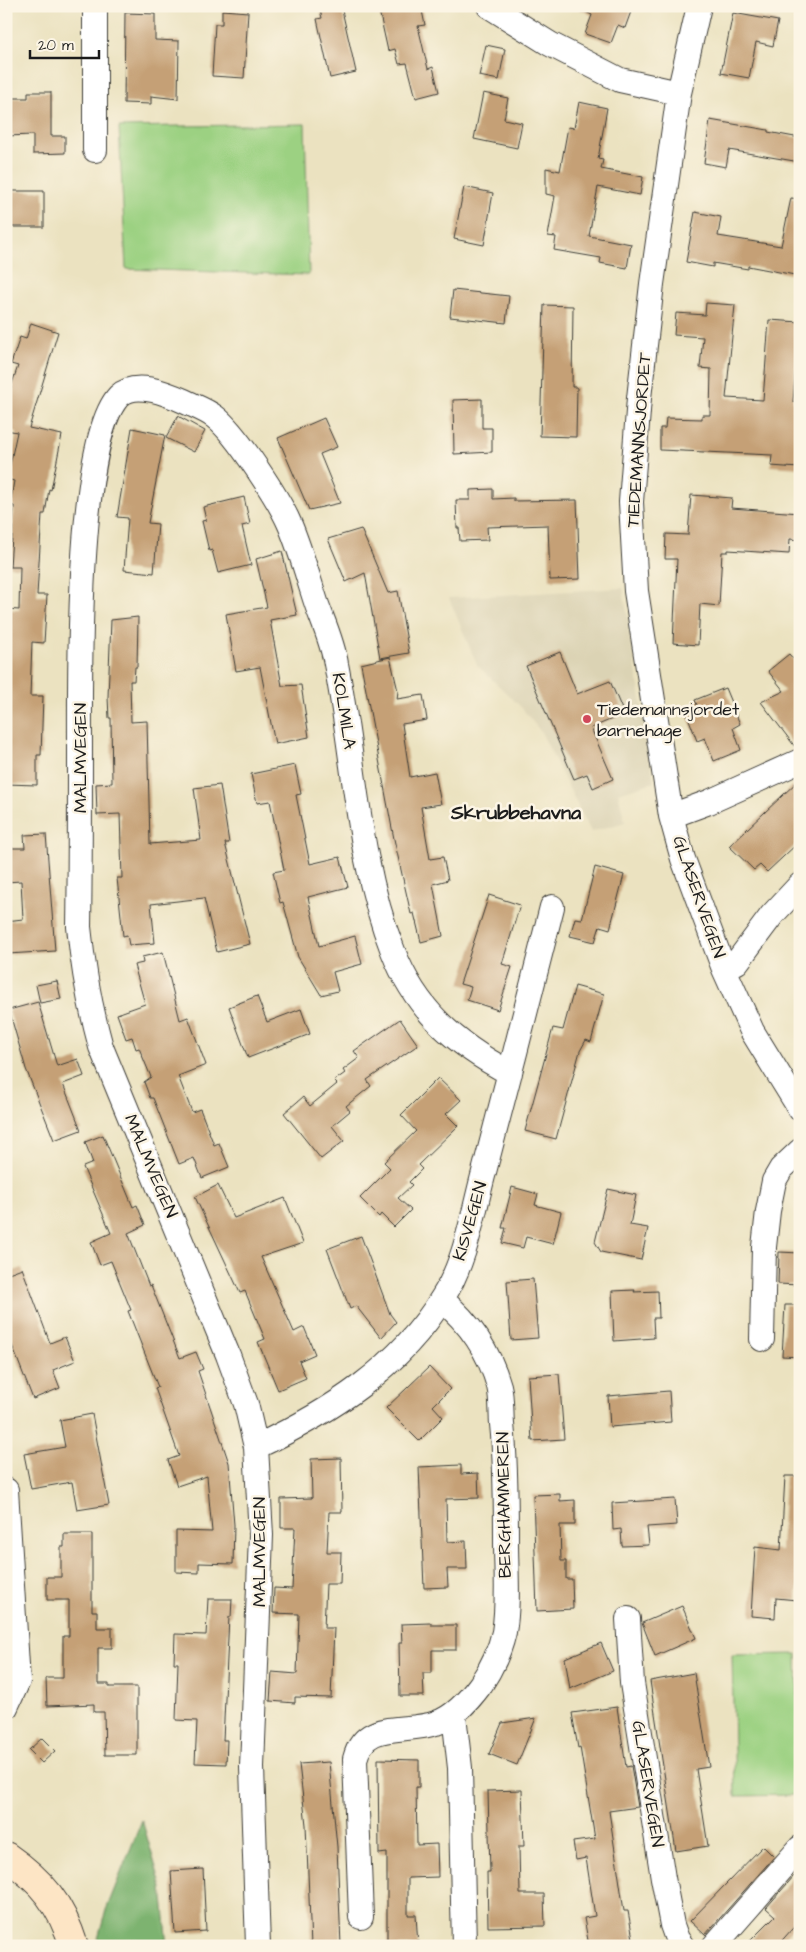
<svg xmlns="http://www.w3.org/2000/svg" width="806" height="1952" font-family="'Architects Daughter',sans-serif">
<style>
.built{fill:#dbd3b4}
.green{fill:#9cd182;stroke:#5c764f}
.forest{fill:#7db370;stroke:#4c6846}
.building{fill:#c5a076}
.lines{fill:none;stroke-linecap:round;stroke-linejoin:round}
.street-casing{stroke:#3b3a35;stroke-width:26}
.secondary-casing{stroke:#3b3a35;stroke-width:30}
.street{stroke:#fff;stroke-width:24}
.secondary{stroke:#fde5c5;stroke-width:28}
.poi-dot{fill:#d1495b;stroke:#fcf5e5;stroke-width:2}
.labels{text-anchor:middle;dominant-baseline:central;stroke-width:5;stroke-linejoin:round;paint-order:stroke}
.street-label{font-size:18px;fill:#1c1c1c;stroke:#fcf5e5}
.poi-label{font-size:18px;fill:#1c1c1c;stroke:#fcf5e5;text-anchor:start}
.quarter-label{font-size:20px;font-weight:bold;fill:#1c1c1c;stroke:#fcf5e5}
</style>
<rect width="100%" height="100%" fill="#fcf5e5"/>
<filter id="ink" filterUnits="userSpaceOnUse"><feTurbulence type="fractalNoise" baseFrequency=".02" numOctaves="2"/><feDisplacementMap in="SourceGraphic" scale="10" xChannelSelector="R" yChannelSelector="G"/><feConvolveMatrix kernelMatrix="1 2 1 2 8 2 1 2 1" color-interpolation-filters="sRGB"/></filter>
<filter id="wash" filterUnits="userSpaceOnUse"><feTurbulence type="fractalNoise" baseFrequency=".0096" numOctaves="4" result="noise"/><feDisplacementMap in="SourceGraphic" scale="20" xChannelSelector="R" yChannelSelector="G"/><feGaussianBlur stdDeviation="1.12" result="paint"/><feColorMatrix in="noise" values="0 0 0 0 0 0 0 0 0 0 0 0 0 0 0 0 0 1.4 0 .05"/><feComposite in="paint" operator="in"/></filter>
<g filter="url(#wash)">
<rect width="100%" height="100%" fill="#ebe2c0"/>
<path class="built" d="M623,588L654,782L618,793L625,822L591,832L541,732L521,707L477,665L449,598Z"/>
<path class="green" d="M305,124L309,275L126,269L119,127Z
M797,1654L800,1795L735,1796L732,1655Z"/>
<path class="forest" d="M142,1820L162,1888L168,1946H96L106,1910Z"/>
<g id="blocks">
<path class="building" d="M319,6H341L356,72L330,78L317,19L322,18Z
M378,6H421L425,25L418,26L428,69L433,67L439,92L416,98L407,63L399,64L395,49L388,51Z
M574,6H633L625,28L618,25L611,43L585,34L592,15Z
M222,10L248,12L244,78L212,76L215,24H222Z
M125,13L155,14V40L179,41L178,99L151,96V104L124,103Z
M733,13L778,21L773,46L756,42L749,78L721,73Z
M486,45L505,49L499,80L479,76Z
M28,92H51V136H65V153L33,154V135L6,136V98H28Z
M483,93L508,98L504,119L522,123L517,148L474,139Z
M579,102L607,108L598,159L603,160L601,169L643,177L640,195L598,187L589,236L631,244L627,268L600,263L601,258L554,250L556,237L548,236L555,196L546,194V168L560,171L568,127L574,128Z
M710,120L768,130V132L800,138V162L729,150L726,167L704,163Z
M464,187L493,193L484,245L454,239Z
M6,191H44V227H6Z
M791,198L800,199V276L748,266V269L713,263V267L686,262L695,212L721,217L718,236L781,246Z
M453,290L509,296L506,323L450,317Z
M706,303L735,305L726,398L763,400L769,320L800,322V352H797L793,402H800L799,468L771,466L772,455L660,450V428H665L666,418L702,419V415H710L711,369L700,368L703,337L674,335L676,313L705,315Z
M544,305L573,306L572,387H577L576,437L540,436Z
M31,323L58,332L29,428L62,435L51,490L49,489L45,514H42L37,595H47L44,643L32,642L30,696H43L41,755H37V785L6,784V609L19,610L20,567H10L14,506L10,505L14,481L7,479L17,432L6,430V401L18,366L11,364L20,337L26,339Z
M482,399V428H492V452L454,454L453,400Z
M178,416L205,431L194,452L166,438Z
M324,418L337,447L320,454L340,503L309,510L278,438Z
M132,428L165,435L148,523L158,524L154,573L124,570L128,518L117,517Z
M493,489V499L514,498V501L577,500L580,579L550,580L548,525L487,527L488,540L460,541L459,528H457L456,500H470V490Z
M691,495L732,498L731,508L800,513V540L790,539L789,554L728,550V552H722L719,606L700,604L698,645L673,643L677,559H665L666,534L688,535Z
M244,497L250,524L242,526L251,565L218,573L212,550L209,551L202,521L206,520L203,507Z
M361,529L388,593L398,591L409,653L380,658L365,573L346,582L328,539Z
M282,551L297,615L270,620L282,686L301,685L309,737L275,744L260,667L236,671L226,614L267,607L256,559Z
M138,617L137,667H135L134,681H130L131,722L147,721L150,844L201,840L194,788L220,785L229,843H225L250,944L217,952L204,898L151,904L155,943L129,945L127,935L123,936L117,878H122L120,814L97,815L96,784L112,783L111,718H109L108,697L111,620Z
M560,652L577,694L610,681L624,714L591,728L613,779L593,788L587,774L574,779L526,666Z
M789,654L800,667V748H796L761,702L784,691L768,671Z
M390,657L398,691L397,699L423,695L427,720L402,724L410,777L435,772L441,804L421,807L430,859L443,857L448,880L433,884L443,936L421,942L414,913L411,914L394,839L361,664Z
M725,688L740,724L733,728L741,750L714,761L705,738L697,741L687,714L699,710L695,700Z
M295,765L301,794L296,795L310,864L340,857L348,887L308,897L319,946L355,936L362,964L333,972L338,991L321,995L298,957L283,902L280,903L273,872L284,870L270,801L257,803L251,774Z
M800,779V841L767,872L760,865L754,870L729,846Z
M46,834L55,951L8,954L6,921L23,919L21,881L6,882V848H25L24,835Z
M595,867L624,875L610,929L600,926L595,942L570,936L575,918L582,919Z
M489,895L520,905L502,964L512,967L498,1010L467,1000L471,987L460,984Z
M163,952L180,1020L188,1017L206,1065L178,1076L192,1112L200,1109L214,1145L219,1143L229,1167L202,1178L194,1158L179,1164L153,1098H150L144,1082L151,1077L139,1048L136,1049L132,1037L126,1039L117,1014L145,1004L134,965L143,963L142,957Z
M57,981L61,999L40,1003L36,985Z
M575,986L604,994L591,1042L586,1040L580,1051L556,1139L525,1131L553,1028L563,1030Z
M257,996L267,1022L301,1009L310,1034L248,1058L229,1007Z
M38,1002L57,1066L78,1059L84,1076L63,1084L81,1130L54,1140L26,1069L9,1010Z
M400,1019L418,1045L367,1080L371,1086L346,1106L350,1111L332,1126L344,1141L321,1159L284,1113L303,1097L310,1106L337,1084L334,1081L345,1073L343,1070L359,1058L354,1051Z
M438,1078L461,1100L446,1114L458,1126L418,1165L422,1169L409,1182L412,1185L398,1198L411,1210L394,1227L381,1214L379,1217L360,1198L390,1168L384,1162L416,1131L401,1115Z
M103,1135L133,1207L137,1205L145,1225L128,1233L149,1286L151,1285L180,1358L196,1352L203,1369L198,1371L229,1463L234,1525L233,1564L199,1563V1573L176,1572V1531L212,1532L207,1476L177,1486L168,1460L179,1456L155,1388L158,1387L128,1311L131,1310L111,1261L100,1265L91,1242L111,1233L83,1167L93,1163L85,1142Z
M218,1185L234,1218L285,1198L303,1243L261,1257L294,1332L304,1327L315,1354L299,1361L306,1378L278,1390L258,1342L265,1339L245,1291L240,1293L195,1197Z
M512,1187L538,1194L535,1205L561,1212L553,1244L526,1237L523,1248L502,1243L506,1228H502Z
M608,1189L636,1195L630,1225L648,1228L641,1260L601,1252L595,1242Z
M361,1236L390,1314L396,1322L381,1338L356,1306L350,1309L327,1249Z
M779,1252L800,1253V1285L778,1284Z
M22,1268L50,1343L65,1337L75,1361L53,1370L60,1388L33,1399L6,1330V1274Z
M533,1279L538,1338L511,1340L507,1281Z
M635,1290L634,1292L658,1291L659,1318H653L654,1338L614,1341L612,1291Z
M785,1305H800V1357L782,1356Z
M429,1367L450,1389L433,1406L443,1417L419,1441L386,1408Z
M559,1374L564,1439L532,1441L528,1376Z
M669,1391L671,1422L610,1427L608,1396Z
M92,1414L109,1505L77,1510L72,1482L31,1489L24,1454L65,1447L60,1420Z
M341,1458L342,1512H329L327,1552H341L340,1584H326L324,1628H334L331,1698L295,1697V1703L270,1701L272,1672L297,1674L299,1614L273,1613L274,1588L292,1589L295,1528H281V1499L312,1498L311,1459Z
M461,1465V1474L478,1473L479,1498L446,1499L447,1542L466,1541L467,1569H447L448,1587L424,1588L419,1467Z
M785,1476H800V1556L797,1600L776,1598L775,1618L751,1616L755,1547L781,1550Z
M560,1494V1501L575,1500V1525H560L561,1561H566V1579H572L573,1609L537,1611L533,1495Z
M675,1499L677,1525L647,1527L649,1545L622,1546L621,1529L613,1530L612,1503Z
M64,1534H92V1611H97V1628H112V1648H98V1684H109V1687H137V1755H105L104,1712H94V1704L47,1706L46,1678H63V1636H69V1600H47V1577H61V1547H64Z
M208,1599H232L231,1617H229L223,1740H227L226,1764L195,1763L197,1721L176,1720L178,1663H174L175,1634L206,1635Z
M682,1606L696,1638L655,1656L642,1623Z
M431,1623V1625H456V1650H432V1673H423L424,1696H400L399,1643H402L401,1624Z
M601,1643L613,1671L570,1689L565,1658Z
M694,1673L709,1767L696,1769L708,1846L676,1851L650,1681Z
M617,1707L626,1767L631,1766L638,1807L609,1811L624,1911H628L634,1944L589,1946L584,1918L595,1916L586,1858L576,1860L573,1842L595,1839L580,1747L578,1748L572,1713Z
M536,1718L517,1765L489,1754L502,1723Z
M42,1738L55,1751L42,1763L29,1750Z
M378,1759L419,1760V1787H416L417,1845L437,1844L438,1877L408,1878V1915H416L418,1946H387V1853L379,1854Z
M329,1762L337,1847L341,1946H311L306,1825L299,1764Z
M522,1790L524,1846H519L520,1894H544L545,1926L488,1927L487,1872H490L488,1791Z
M763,1846L774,1857L705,1935L690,1921Z
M203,1869L206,1931L175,1933L171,1871Z
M794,1876L800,1882V1920L777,1946H745L775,1916L766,1908Z"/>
</g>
</g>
<g filter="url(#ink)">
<use href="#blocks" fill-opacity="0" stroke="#3b3a35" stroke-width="1"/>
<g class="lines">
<g class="street-casing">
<path id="street" d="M95,6V150
M489,6L550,44L620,80L679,93
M699,6L679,93L652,284L639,398L631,502L636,591L671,816L683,859L724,969L752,1031L800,1109
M671,816L709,802L800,761
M724,969L737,962L772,915L800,885
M762,1339L764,1247L768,1211L774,1181L781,1169L800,1151
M256,1447C330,1412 400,1368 443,1297C466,1261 473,1213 484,1172C507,1084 530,995 552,907
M6,1490L18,1681L6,1707
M628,1619L632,1683L663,1878L672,1925L677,1939L682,1946
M454,1715L460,1768L464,1946
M361,1917L355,1759C365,1719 404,1734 436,1723C455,1717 470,1699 481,1684C491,1669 500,1650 504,1632C509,1603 506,1570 506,1541C506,1502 506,1463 502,1424C501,1412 502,1398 499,1386C489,1351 470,1323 442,1300
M258,1946L252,1767L261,1535L256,1447L246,1404L228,1355L101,1047C90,1007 83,968 79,927C80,869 80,811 80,753C80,685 76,441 119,396C135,380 166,393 184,401C194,406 206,410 215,417C236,433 280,501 290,525C301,551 308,578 317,605C324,624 333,644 336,664C355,759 357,860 393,951C416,1010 455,1044 510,1073
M714,1946L800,1848"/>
</g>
<g class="secondary-casing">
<path id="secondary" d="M6,1856C42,1881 61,1904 74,1946"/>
</g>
<use href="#street" class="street"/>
<use href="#secondary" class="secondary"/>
</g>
</g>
<circle class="poi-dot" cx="587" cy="719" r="5"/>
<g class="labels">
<g class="street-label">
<text transform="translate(639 440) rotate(-86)">TIEDEMANNSJORDET</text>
<text transform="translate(344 711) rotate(81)">KOLMILA</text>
<text transform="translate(80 758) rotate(-90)">MALMVEGEN</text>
<text transform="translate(699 897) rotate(71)">GLASERVEGEN</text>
<text transform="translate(151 1166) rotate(67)">MALMVEGEN</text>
<text transform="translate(470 1221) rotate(-74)">KISVEGEN</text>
<text transform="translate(504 1505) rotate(-91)">BERGHAMMEREN</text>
<text transform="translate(259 1552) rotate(-90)">MALMVEGEN</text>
<text transform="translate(648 1784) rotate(81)">GLASERVEGEN</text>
</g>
<g class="poi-label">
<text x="597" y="709">Tiedemannsjordet<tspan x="597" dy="21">barnehage</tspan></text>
</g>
<g class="quarter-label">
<text x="516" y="813">Skrubbehavna</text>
</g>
</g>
<rect width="806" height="1952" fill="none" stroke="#fcf5e5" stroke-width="25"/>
<path d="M30 50v8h69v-8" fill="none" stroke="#1c1c1c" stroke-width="2.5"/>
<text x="38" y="50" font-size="15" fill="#1c1c1c" stroke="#fcf5e5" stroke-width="4" paint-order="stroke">20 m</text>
</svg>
